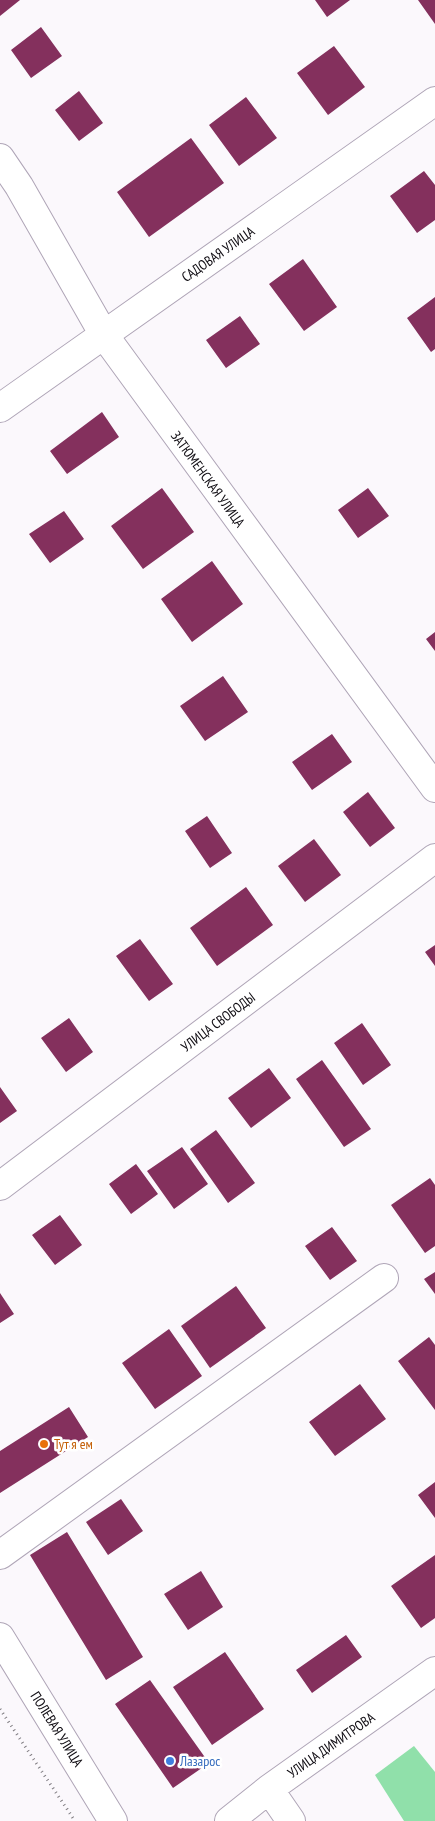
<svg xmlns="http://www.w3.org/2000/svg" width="435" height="1821" font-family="'PT Sans Narrow',sans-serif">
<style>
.green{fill:#90e0aa}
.building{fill:#84305d}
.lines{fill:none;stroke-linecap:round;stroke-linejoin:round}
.minor-casing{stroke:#afa5b7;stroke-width:30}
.path{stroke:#7f7c81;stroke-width:3;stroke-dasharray:1 4;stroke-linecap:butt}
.minor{stroke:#fff;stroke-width:28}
.food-dot{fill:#e8710a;stroke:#fff;stroke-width:2}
.shop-dot{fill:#3f7fe0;stroke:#fff;stroke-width:2}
.labels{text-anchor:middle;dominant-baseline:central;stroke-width:5;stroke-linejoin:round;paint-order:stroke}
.street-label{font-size:14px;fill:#0f0c12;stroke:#fff}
.food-label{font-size:14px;fill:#c56008;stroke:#fff;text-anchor:start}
.shop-label{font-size:14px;fill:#366cbe;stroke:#fff;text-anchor:start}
</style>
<rect width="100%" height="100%" fill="#fbf8fc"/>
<path class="green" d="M414,1746L435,1772V1821H404L375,1775Z"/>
<path class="building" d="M0,0H20L0,16Z
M315,0H350L327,17Z
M418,0H435V24Z
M41,27L62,56L31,78L11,50Z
M334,46L365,87L328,115L297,73Z
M79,91L103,123L79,141L55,110Z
M246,97L277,138L239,166L209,125Z
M191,138L224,183L149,237L117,192Z
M424,171L435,185V220L417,233L390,196Z
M303,259L337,307L304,331L269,284Z
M435,297V349L431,352L407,318Z
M240,316L260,344L226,368L206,340Z
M102,412L119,437L67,474L50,451Z
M162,488L194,532L143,569L111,526Z
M368,488L389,516L358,538L338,510Z
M64,511L84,539L50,563L29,534Z
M212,561L243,604L192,642L161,599Z
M435,632V651L426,639Z
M223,676L248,712L205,741L180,706Z
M332,734L352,762L312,790L292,762Z
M368,792L395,828L370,847L343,812Z
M207,816L232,853L210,868L185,831Z
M314,839L341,875L305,902L278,866Z
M246,887L273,925L217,966L190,928Z
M140,939L173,984L149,1001L116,956Z
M435,945V966L425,952Z
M69,1018L93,1052L66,1072L41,1038Z
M362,1023L391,1065L363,1085L334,1043Z
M322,1060L371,1129L344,1147L296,1079Z
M269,1068L291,1098L251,1128L228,1098Z
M0,1087L17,1111L0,1123Z
M216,1130L255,1183L228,1203L190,1149Z
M182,1147L208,1184L174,1209L147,1171Z
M136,1164L158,1194L131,1214L109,1184Z
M430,1178L435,1185V1246L425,1253L391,1205Z
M60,1215L82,1245L55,1265L32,1235Z
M332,1227L357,1261L330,1280L305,1246Z
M435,1272V1294L424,1279Z
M236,1286L266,1328L210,1368L181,1326Z
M0,1293L14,1314L0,1323Z
M169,1329L202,1376L155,1409L122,1363Z
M429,1337L435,1345V1410L398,1361Z
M360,1384L386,1419L335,1456L309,1422Z
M69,1407L88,1437L0,1493V1451Z
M435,1482V1518L418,1495Z
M121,1499L143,1531L108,1555L86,1522Z
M67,1532L143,1657L106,1680L30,1555Z
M435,1555V1618L421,1628L391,1586Z
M201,1571L223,1607L188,1630L164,1594Z
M346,1635L362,1657L312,1693L296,1670Z
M225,1652L264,1709L212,1745L173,1687Z
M150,1680L209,1763L173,1788L115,1704Z"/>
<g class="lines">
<g class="minor-casing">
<path id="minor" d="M0,158L19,186L104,335L435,788
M0,408L435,101
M0,1186L435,858
M0,1555L384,1278
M0,1637L113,1821
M269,1789L291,1821
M229,1821L269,1789L435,1671"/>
</g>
<path class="path" d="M0,1709L75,1821"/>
<use href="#minor" class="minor"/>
</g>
<circle class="food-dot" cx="44" cy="1444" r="5"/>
<circle class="shop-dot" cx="170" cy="1761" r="5"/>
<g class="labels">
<g class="street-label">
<text transform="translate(218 254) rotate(-35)">САДОВАЯ УЛИЦА</text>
<text transform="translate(208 479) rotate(54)">ЗАТЮМЕНСКАЯ УЛИЦА</text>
<text transform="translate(218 1022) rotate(-37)">УЛИЦА СВОБОДЫ</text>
<text transform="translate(57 1729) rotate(58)">ПОЛЕВАЯ УЛИЦА</text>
<text transform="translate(331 1745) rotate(-35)">УЛИЦА ДИМИТРОВА</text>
</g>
<g class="food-label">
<text x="54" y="1444">Тут я ем</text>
</g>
<g class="shop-label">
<text x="180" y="1761">Лазарос</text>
</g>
</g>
</svg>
